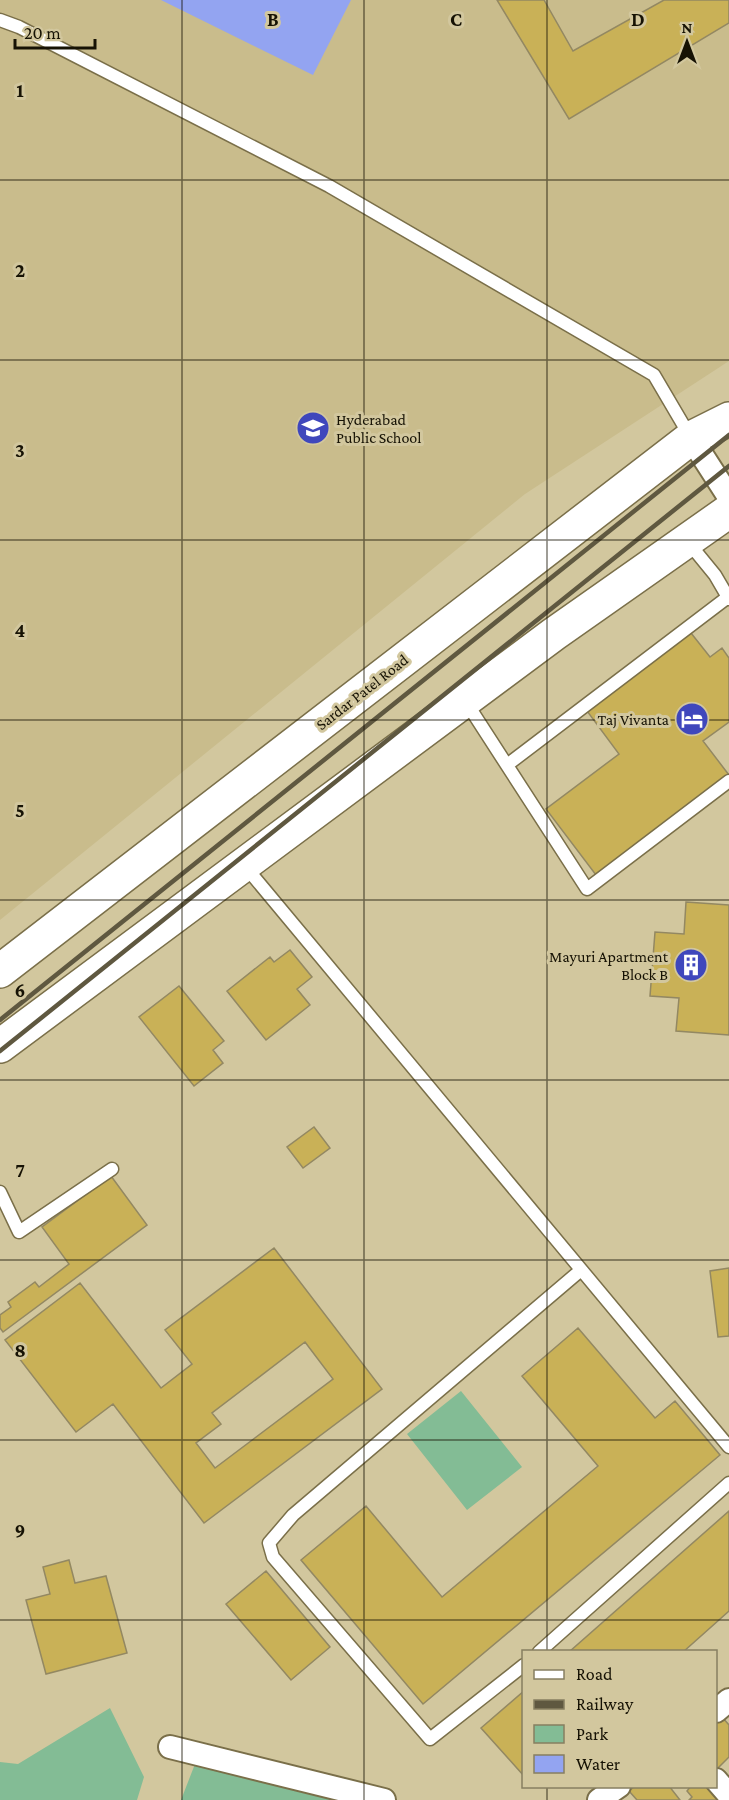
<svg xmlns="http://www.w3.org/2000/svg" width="729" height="1800" font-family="'Crimson Pro',serif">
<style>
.built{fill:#c9bc8c}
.green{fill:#83bc95}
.water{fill:#93a4f1}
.building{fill:#c9b157;stroke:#938862;stroke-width:1.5;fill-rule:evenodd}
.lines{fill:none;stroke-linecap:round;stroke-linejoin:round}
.service-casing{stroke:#7a6f49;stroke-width:15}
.minor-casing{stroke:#7a6f49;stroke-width:26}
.primary-casing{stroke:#7a6f49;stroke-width:36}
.service{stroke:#fff;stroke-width:12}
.minor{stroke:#fff;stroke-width:22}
.primary{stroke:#fff;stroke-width:33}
.rail{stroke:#5f5840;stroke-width:4.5}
.grid{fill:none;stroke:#161204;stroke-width:1.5;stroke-opacity:0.55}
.labels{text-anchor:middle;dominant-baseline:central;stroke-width:6;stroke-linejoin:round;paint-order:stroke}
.poi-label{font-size:16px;fill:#161204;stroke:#d2c79e;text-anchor:end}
.street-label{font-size:16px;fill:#161204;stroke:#d2c79e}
.grid-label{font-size:20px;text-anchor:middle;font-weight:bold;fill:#161204;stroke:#d2c79e;stroke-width:6;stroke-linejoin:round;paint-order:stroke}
</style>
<rect width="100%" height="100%" fill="#d2c79e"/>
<path class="built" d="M0,0H729V361L525,494L0,920Z"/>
<path class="green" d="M461,1391L522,1467L467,1510L407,1434Z
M110,1708L144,1777L137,1800H0V1762L18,1764Z
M195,1764L333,1800H181Z"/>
<path class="water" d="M161,0H351L313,75Z"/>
<path class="building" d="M497,0H544L573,51L664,0H729V23L569,119Z
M691,633L710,657L722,648L729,658V722L703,741L729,775L596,875L546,809L619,754L587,711Z
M686,902L729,905V1035L676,1031L679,998L650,996L655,932L684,934Z
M290,950L312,977L297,989L310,1005L266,1040L227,991L270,957L274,962Z
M179,986L224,1041L213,1050L223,1063L194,1086L139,1017Z
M314,1127L330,1148L303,1168L287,1147Z
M111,1176L147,1225L3,1332L0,1328V1315L11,1307L8,1302L35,1282L39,1287L69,1264L42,1227Z
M274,1248L382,1389L204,1523L113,1404L76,1432L5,1340L80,1283L161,1388L192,1364L165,1330ZM305,1342L333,1379L215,1468L196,1443L221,1424L212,1413Z
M729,1268V1336L718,1337L710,1271Z
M578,1328L655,1418L675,1401L720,1455L423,1704L301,1560L366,1506L442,1597L598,1466L522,1376Z
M729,1511V1611L683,1652H569Z
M69,1560L75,1583L106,1576L127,1653L46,1674L26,1600L50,1594L43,1567Z
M266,1571L330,1647L291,1680L226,1604Z
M524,1691V1776L481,1728Z
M722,1717L729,1725V1757L716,1770V1723Z
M635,1786H669L680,1800H637L629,1791Z
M691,1786H716L729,1800H689L692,1797L687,1791Z"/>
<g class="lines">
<g class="service-casing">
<path id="service" d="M0,20L19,27L329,186L654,375L691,438
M688,542L715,575L729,599
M466,702L587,889L729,781
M507,765L728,597
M244,865L729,1447
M0,1192L19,1232L112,1169
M539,1652L729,1483
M524,1665L430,1739L273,1557L269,1543L293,1515L581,1270"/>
</g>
<g class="minor-casing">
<path id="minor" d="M691,438L729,497
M716,1711L729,1700
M170,1747L384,1800
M716,1780L729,1795
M599,1800L619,1786"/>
</g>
<g class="primary-casing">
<path id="primary" d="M0,971L691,438L729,419
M0,1046L554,634L729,511"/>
</g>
<use href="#service" class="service"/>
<use href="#minor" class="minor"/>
<use href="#primary" class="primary"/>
<path class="rail" d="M0,1020L729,435
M0,1051L729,466"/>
</g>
<path class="grid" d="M182,0V1800M364,0V1800M547,0V1652M0,180H729M0,360H729M0,540H729M0,720H729M0,900H729M0,1080H729M0,1260H729M0,1440H729M0,1620H729M547,1786V1800"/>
<defs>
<g id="school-disc" transform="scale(1.725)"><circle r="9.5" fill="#3f47bc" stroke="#d2c79e"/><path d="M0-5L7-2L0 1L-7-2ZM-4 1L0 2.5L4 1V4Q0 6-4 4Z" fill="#fff"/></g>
<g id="hotel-disc" transform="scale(1.725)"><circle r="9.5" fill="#3f47bc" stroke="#d2c79e"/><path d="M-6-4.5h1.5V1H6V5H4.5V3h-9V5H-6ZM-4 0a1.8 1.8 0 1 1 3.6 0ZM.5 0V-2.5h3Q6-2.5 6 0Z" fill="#fff"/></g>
<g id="building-disc" transform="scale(1.725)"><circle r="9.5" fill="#3f47bc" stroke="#d2c79e"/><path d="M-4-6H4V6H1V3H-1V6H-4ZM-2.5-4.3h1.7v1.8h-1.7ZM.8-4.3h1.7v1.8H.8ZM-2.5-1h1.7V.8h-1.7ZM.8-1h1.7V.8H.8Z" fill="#fff"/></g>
</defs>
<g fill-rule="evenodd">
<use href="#school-disc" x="313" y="428"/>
<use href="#hotel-disc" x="692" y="719"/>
<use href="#building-disc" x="691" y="965"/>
</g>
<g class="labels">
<g class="poi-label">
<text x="336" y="419" text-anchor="start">Hyderabad<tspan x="336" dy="18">Public School</tspan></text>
<text x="669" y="719">Taj Vivanta</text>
<text x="668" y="956">Mayuri Apartment<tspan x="668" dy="18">Block B</tspan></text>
</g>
<g class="street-label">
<text transform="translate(362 692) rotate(-38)">Sardar Patel Road</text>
</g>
</g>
<g class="grid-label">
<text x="273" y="26">B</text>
<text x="456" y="26">C</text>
<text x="638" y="26">D</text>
<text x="20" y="97">1</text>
<text x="20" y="277">2</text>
<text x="20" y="457">3</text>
<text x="20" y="637">4</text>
<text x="20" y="817">5</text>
<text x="20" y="997">6</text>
<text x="20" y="1177">7</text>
<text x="20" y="1357">8</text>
<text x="20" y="1537">9</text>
</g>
<rect x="522" y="1650" width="195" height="138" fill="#d2c79e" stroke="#877f60" stroke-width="1.5"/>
<rect x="534" y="1670" width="30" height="9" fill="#ffffff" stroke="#877f60" stroke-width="1.5"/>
<text x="576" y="1680" font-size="18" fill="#161204">Road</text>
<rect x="534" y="1700" width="30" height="9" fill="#5f5840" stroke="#877f60" stroke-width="1.5"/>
<text x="576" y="1710" font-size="18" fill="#161204">Railway</text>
<rect x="534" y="1725" width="30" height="18" fill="#83bc95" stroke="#877f60" stroke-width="1.5"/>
<text x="576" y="1740" font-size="18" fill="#161204">Park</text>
<rect x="534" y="1755" width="30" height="18" fill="#93a4f1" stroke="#877f60" stroke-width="1.5"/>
<text x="576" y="1770" font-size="18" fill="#161204">Water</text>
<g transform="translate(687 42)" stroke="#d2c79e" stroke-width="4.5" paint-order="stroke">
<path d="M0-4.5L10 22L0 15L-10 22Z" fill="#161204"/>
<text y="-9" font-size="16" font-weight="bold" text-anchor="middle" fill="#161204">N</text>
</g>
<path d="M15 39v9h80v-9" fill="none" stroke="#161204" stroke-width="3"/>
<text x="24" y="39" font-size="18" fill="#161204" stroke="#d2c79e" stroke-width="4.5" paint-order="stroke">20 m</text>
</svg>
